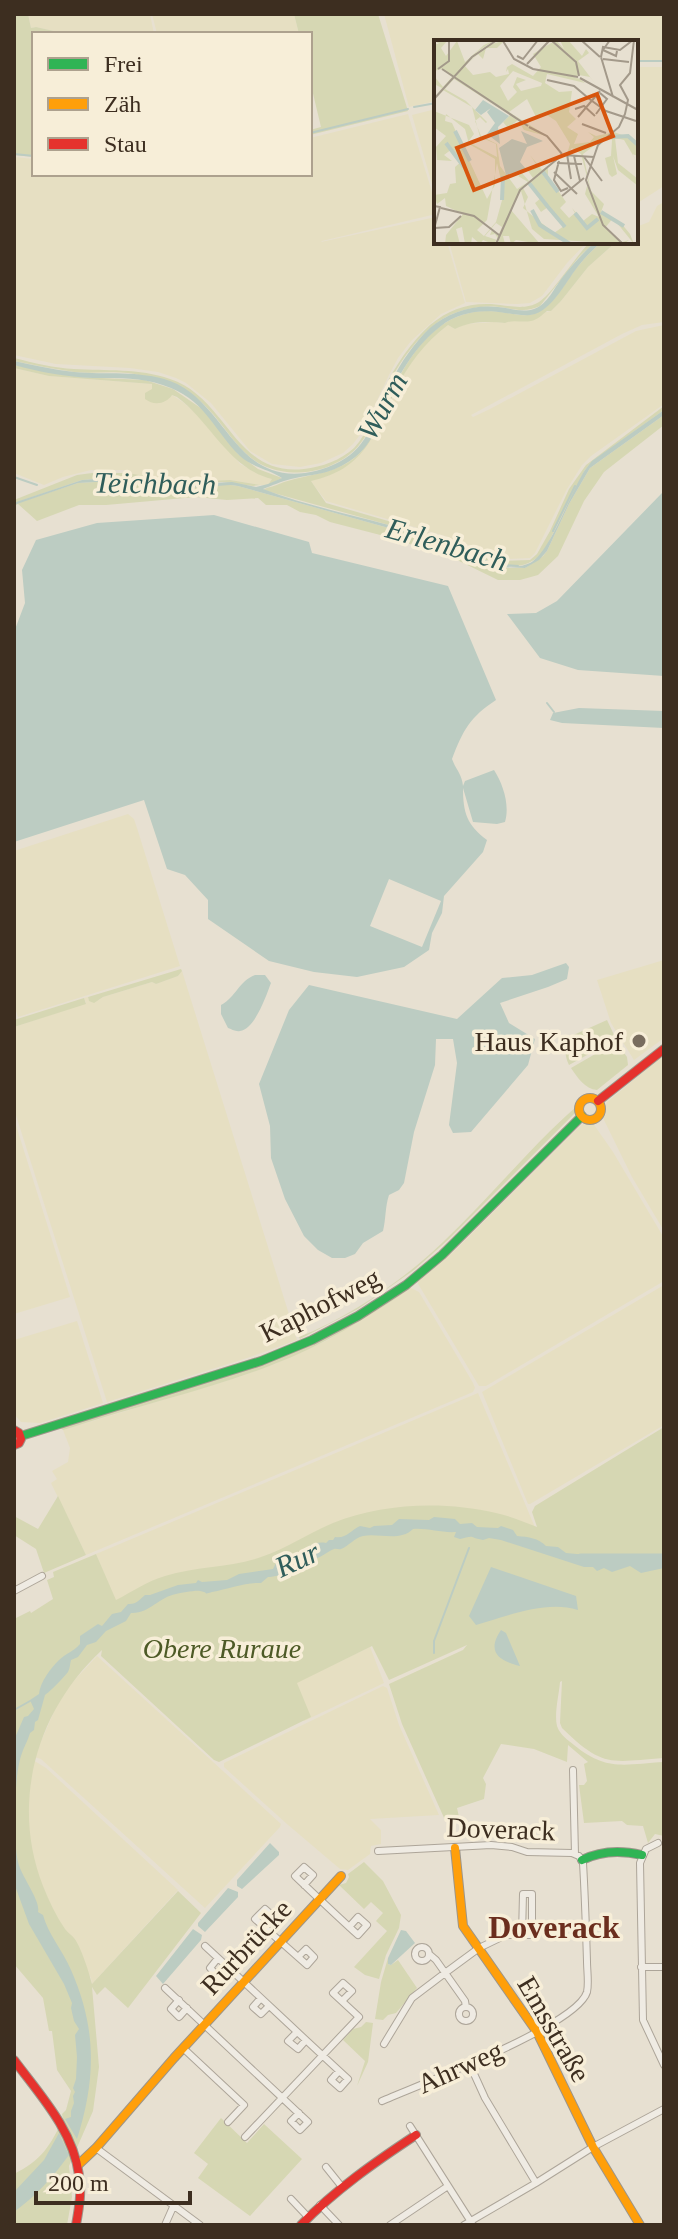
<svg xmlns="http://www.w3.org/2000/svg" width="678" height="2239" font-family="'Times New Roman',serif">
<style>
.farmland{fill:#e6dfc2}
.green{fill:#d6d7b3}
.water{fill:#bcccc2;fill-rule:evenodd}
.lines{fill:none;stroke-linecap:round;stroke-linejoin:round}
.stream{stroke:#bcccc2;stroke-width:2}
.river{stroke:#bcccc2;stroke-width:9}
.street-casing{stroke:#ada599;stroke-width:8}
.fast-casing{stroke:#9c958a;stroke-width:10}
.slow-casing{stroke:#9c958a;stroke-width:10}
.jam-casing{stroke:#9c958a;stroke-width:10}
.street{stroke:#efebe3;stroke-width:6}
.fast{stroke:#30b455;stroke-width:8}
.slow{stroke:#ff9f0a;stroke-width:8}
.jam{stroke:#e5322d;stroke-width:8}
.poi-dot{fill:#786c5e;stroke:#f7eed8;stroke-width:3}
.labels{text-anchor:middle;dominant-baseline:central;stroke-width:7;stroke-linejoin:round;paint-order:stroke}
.poi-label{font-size:28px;fill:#3d2e20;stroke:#f7eed8;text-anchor:end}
.street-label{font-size:28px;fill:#3d2e20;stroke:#f7eed8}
.park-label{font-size:28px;font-style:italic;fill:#4d5a26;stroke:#f7eed8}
.water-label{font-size:30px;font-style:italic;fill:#2f5d5a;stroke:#f7eed8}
.quarter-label{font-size:32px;font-weight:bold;fill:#6b2e1e;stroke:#f7eed8}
.inset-river{fill:none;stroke:#bcccc2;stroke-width:4}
.inset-road{fill:none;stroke:#a3998a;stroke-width:2}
.view{fill:#d7550e;fill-opacity:0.15;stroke:#d7550e;stroke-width:4}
.inset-edge{fill:none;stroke:#3d2e20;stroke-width:4}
</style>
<rect width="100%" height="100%" fill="#e7e0d1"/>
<path class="farmland" d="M28,14H150L154,34H67L36,27L31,28Z
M152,14H294L299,34H157Z
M384,14H664V60H636V42H436V101L409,107Z
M636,67H664V186L636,204Z
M436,109V198L412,115Z
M408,114L436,205V214L322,241L321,242L436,217V242H447L465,303L441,314L411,341L398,358L389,375L362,432L353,444L343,453L321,463L300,467L272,464L250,451L211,403L186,383L176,378L158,372L130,368L56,364L14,355V157L34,159V174H310V138Z
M664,202V322L642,325L622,334L471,415L473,417L490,409L636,331L664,325V404L591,456L582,465L567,489L535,553L530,558L505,559L445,536L326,501L310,480L328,476L376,434L406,370L420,350L431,339L448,325L455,329L465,324L494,322L505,323L509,320L551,311L561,301L588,267L616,242H636V227L649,222L657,206Z
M449,242H587L567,263L542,296L530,303L517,304L466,302Z
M14,368L49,376L152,384V389L172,395L184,403L203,420L240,464L265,477L273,479L268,485H260L230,480L182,482L143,477L127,473L126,470H91L63,477L44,485L14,473Z
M128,814L134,819L137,828L180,966L18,1017L14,1005V851Z
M664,960V1038L634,1060L611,1023L597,980Z
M182,971L297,1340L247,1358L107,1402L14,1109V1027L86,1003L84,998L88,997L89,1001L99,1000L103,997L152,982L156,984L178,976Z
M664,1055V1231L632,1177L604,1120L603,1113L607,1102Z
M14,1119L70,1297L14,1314Z
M590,1119L613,1152L664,1238V1281L486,1386H479L417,1282L453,1252L578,1128Z
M664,1285V1425L530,1504H528L482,1392Z
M411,1288L419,1292L473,1383L475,1388L473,1392L86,1555L51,1483L57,1479L52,1471L68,1462L70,1448L63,1430L239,1377L275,1364L328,1340Z
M77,1321L103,1403L40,1423L21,1422L14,1414V1340Z
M478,1393L537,1532L273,1554L116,1603L96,1554Z
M370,1647L384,1683L304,1721L293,1684Z
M97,1656L281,1824L280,1827L205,1908L41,1759L34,1757L57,1705L69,1686Z
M383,1686L387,1688L399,1725L439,1815L370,1819L381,1830V1844L371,1846L370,1854L348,1870L340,1869L287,1824L224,1767V1763Z
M33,1760L46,1768L178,1890L92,1984L91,1978L70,1941L56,1918L32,1864L27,1821L28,1784Z"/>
<path class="green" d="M14,14H28L31,28L36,27L67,34H34V157L14,155Z
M294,14H378L408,111L310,135V130L321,127L310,81V34H299Z
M590,242H595L579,257L540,306C526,313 514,309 499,307C480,305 456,310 441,320C418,336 399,362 388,386C376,414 368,446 340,461C322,471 302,475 281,471C240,464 230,428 201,402C196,398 192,394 186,391C171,385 145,375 128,373C110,371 92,374 74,372C54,369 34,365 14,361V358C34,363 54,368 74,369C106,371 139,368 170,379C228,398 234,477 304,469C322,467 341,460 354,448C369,432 375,408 384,389C395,366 411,342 430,325C448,310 467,303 491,304C506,305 525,311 539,302C553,293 575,257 590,242Z
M601,242H616L588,267L561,301L551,311H547C542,315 537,320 531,321C521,323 514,319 505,323C488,321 470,321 455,329L448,325C424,343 408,365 395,391C373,436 365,469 311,481L326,503L440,536L504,561L530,560L537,554L550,531L569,489L586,465L664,406V410L593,461L585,470L543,553C533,562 523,567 510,566C486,564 463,548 441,541C382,522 322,507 263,490C267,487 273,487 279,484C306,473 339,476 362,451C372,439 378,423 384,409C398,377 414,345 442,325C459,313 480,309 500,312C512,313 524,318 536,313C556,305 566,279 580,264C586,256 594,249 601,242Z
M14,365L80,377L145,380L173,389L205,411L238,454L258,469L282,478L268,485L272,479C228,468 211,422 177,397L172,395C166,404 154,406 145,399V393L152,389V384L49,376L14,368Z
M664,415V425L604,472L584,501L558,556L538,575L520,580H498L453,558L388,537L330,522L316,515L300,512L287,505H266L258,498L227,500L196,497L106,505H79L37,521L18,504L14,506V500L77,475L92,473H127L182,482L230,480L260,485L253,486L222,482L177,485L110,478L82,480L20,501L18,503L78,483L112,481L164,487L224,484L238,486L421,537L504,568H525L543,556L547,551L569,504L590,468Z
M181,969L182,971L178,976L156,984L152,982L103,997L94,1003L89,1001L88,997Z
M84,998L86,1004L14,1027V1020Z
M607,1020L616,1039L569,1065C564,1055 565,1047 569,1037Z
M616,1042L627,1057L628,1065L597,1090C585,1089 577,1077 571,1068Z
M576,1107L575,1113L448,1240L414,1270L358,1309L300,1339L299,1337C351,1316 401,1282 442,1243C489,1199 528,1149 576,1107Z
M407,1286L411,1288C367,1318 322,1346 272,1365C207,1390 139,1405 73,1427L63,1430L61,1428L255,1367Z
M664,1427V1758C610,1762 603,1768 562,1728L560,1723L562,1681L560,1682C559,1695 554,1714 557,1726C560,1735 568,1740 574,1745C607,1772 625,1764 664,1762V1836L655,1834L648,1843L643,1826L627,1825L622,1821L584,1823L579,1785H584L587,1781L584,1764L588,1762L568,1745L567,1762L534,1749L501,1744L483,1778L486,1784L484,1799L457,1808L459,1817L445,1820L402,1724L389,1684L463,1650L467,1645L389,1680L372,1646L297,1683L311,1717L219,1762L214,1760L101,1656L102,1650C37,1710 10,1802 43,1886C49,1901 56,1916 65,1929C68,1933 72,1935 74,1938C81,1947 89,1972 92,1984L178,1891L201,1913L128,2008L105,1987L97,1995L92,1987L99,2067L93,2111L69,2166L72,2197L67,2225H14V2174C42,2160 50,2146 63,2119L62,2114L66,2110L71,2091L57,2070L52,2031H49L43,1998L14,1964V1619L30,1611L31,1613L53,1599L47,1580L54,1577L53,1572L96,1554L116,1600C132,1592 147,1581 165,1576C196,1566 230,1568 261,1557C286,1549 309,1533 333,1523C383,1503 444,1501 496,1513C510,1516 524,1522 537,1527L532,1512L535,1506Z
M58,1496L86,1555L44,1573L36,1549L14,1535V1516L38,1529Z
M364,1862L383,1881L401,1915L399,1928L386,1955L379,1979L365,1975L354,1967L387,1931L376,1921L383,1913L371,1902L364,1909L339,1885L346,1883L349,1877L348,1874Z
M388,1958V1964L391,1965L398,1960L417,1988L396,2013L388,2015L383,2020L375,2019L381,1982Z
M366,2022L373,2023L368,2062L357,2086L365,2061L343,2040L353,2029L361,2027Z
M221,2118L247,2143L264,2124L302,2159L250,2216L198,2178L208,2164L194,2153Z"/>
<path class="water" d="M595,242H601C594,249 586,256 580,264C567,279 555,307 535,314C525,317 515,314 505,313C483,309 459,312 441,326C416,345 400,372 388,400C379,421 373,444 354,458C331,475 317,473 291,479C282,481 271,486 263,489C323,512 389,521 449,544C473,553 505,575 530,563C550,553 571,491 585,470L592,461L664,410V415L590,468L569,504L547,551L539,560L525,568L498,567L421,537L238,486L224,484L164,487L112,481L78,483L14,505V503L19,501L82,480L110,478L177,485L232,482L256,487L268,484L282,478C269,469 253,468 240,456C215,432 207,403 171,388C145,377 120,378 93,378C67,377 39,372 14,365V361C34,365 54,370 74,372C106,375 139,370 170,381C226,402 234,482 305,473C320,471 337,465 350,455C373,437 377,406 391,382C401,362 414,343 430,328C448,312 474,304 498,307C510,308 522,313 534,309C548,304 554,288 562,278C572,265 583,253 595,242Z
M662,493L664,495V676L578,670L540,658L507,614L536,613L557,601Z
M214,515L309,542L312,553L448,586L496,700C470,717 463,730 452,759C456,770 462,774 463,786L465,781L494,770C503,784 510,805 505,822L497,824L473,822L463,788C463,813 467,825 487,840L483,852L444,896L442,913L432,933L429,950L404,967L357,977L314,972L269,961L208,919V900L185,875L167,869L144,800L14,842V632L25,603L22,570L36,540L97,523ZM389,879L441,901L422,947L370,926Z
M579,708L664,711V728L562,723L550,720L553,713Z
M566,963L569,967L567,979L548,987L500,1003L509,1023L535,1039L528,1065L471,1132L453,1133L449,1125L457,1063L453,1039H436L435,1065L414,1132L404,1183L399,1190L389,1195C385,1207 386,1219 383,1231L363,1243L355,1254L345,1258H332L318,1250L304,1236L285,1199L271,1158L270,1126L259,1084L289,1010L309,985L457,1019L502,978L532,975Z
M255,975H265L271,983C266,996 255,1029 240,1031C236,1032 231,1029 228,1028L221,1014V1005C236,997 239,981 255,975Z
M434,1517L455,1519L460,1524L472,1523L477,1527L498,1528L501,1526L513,1530L517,1536C529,1537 538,1538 546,1546L558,1547L566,1553L587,1555L601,1560H632L664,1555V1568L641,1573L630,1566L612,1572L604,1568L597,1571L593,1567H584L501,1540L489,1538L483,1540C467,1537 477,1535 460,1539L454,1537L456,1532C441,1533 428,1528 413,1529C400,1542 379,1533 363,1536C354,1538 349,1546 341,1549C339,1550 336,1548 334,1549C326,1552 322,1558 312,1559C305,1568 280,1577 268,1577L261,1583C246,1582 228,1589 212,1592C201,1595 211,1593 200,1591C196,1590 181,1593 176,1594C159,1597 149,1614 131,1613L126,1621L106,1631L96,1642L87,1645L78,1657L71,1660C70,1664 70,1668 68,1672C64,1677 50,1692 45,1695L38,1720L35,1722L34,1730L30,1733C28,1741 23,1748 21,1756C14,1777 13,1840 18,1862C21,1876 41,1901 38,1912L43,1915C48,1934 63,1951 71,1970C97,2029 96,2079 77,2139L65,2119L71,2117V2111L74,2103L73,2096L75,2092L73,2088L76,2079L77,2057L75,2035L79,2029L74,2021L71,2008L72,2003L64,1984L29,1924L14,1883V1740L24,1717L28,1716L34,1709L30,1700L39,1694C40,1682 51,1668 59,1660C66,1653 73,1652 80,1644V1636L98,1624L102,1626L112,1614L121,1612L128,1604C136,1605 140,1599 145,1595H150L178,1585L196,1583L198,1580L202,1582L227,1580L239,1574L273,1569L276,1563L295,1554L300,1556C305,1547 315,1541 326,1543L329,1540H333L335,1537C346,1539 351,1530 360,1526L370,1528L374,1526L392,1525L399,1519L429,1520Z
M491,1567L576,1596L578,1610C546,1600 508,1616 476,1625L469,1616Z
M501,1630L506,1633L520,1666C499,1661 486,1652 501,1630Z
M270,1843L279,1852V1855L242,1889L237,1886V1880Z
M228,1888L238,1892V1897L205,1932L198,1926V1923Z
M193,1929L202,1935L201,1940L163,1984L156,1976Z
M401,1930L406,1931L415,1943L391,1965L388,1964V1958Z
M59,2133L69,2155C53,2177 36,2196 14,2212V2192L44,2160Z"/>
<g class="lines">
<path class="stream" d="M636,61H664
M414,107L436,103
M310,133L408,109
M14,154L34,156
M14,477L37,485
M189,487L230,484
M553,531L575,486
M504,565L518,566
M547,703L554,712
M434,1653V1641L469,1548
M14,1710L30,1701"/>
<path class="river" d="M581,1558H664"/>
<g class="street-casing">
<path id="street" d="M14,1591L42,1576
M573,1770L575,1854
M658,1843L646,1849L640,1863L643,2020L664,2065
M378,1851L491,1845L512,1847L527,1852L572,1853L579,1856L583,1863C585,1896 586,1929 587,1961C587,1971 589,1983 587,1992C577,2026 418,2085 382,2101
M304,1885L313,1875L304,1867L295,1876C316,1896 337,1916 358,1935L367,1925L358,1917L349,1927
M264,1927L274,1917L265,1909L255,1919C272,1934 290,1950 307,1965L314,1957L306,1949L298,1957
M205,1946C253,1990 300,2035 348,2079L340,2088L331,2080L339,2071
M415 1954a7 7 0 1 1 14 0a7 7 0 1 1-14 0Z
M429,1954L436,1960L465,2001L466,2007
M218,1958L210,1968L219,1977L228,1967
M641,1967H664
M165,1988L308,2122L300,2130L291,2121L299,2113
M261,1998L253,2007L261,2014L269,2006
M179,2000L171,2009L179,2017L187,2008
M459 2014a7 7 0 1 1 14 0a7 7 0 1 1-14 0Z
M297,2032L288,2041L298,2049L306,2040
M384,2044L412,1998L445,1973L479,1948L506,1935H532V1894H523L522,1935
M183,2048L244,2105L228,2122
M470,2065L485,2098L536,2183
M410,2126L473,2225
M245,2137L359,2017L333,1993L343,1983L352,1991L342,2001
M96,2148L200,2225
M326,2167L342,2187
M291,2199L308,2217
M320,2205L339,2225
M165,2225L173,2207
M390,2225L448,2186
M464,2225L536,2183L593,2147L664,2109"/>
</g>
<g class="fast-casing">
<path id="fast" d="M21,1436L261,1361L312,1340L358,1316L406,1285L442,1255L582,1116
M582,1860C602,1850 621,1850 642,1855"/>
</g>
<g class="slow-casing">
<path id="slow" d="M579 1109a11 11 0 1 1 22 0a11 11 0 1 1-22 0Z
M455,1848L463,1926L537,2032L593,2147L640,2225
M78,2165L96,2148L174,2058L341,1876"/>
</g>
<g class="jam-casing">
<path id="jam" d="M598,1101L664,1049
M14,1430L19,1433L21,1439L19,1443L14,1445
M14,2060C40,2095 73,2130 79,2175C82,2192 79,2208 76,2225
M301,2225C335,2190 375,2162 416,2135"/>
</g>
<use href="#street" class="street"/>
<use href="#fast" class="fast"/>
<use href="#slow" class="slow"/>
<use href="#jam" class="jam"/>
</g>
<circle class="poi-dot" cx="639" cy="1041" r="8"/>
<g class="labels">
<g class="poi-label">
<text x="623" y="1041">Haus Kaphof</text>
</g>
<g class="street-label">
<text transform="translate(320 1305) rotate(-27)">Kaphofweg</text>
<text transform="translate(501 1829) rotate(2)">Doverack</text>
<text transform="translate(246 1947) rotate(-47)">Rurbrücke</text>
<text transform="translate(554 2029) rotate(60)">Emsstraße</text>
<text transform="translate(460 2067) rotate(-24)">Ahrweg</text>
</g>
<g class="park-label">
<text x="222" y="1648">Obere Ruraue</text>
</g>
<g class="water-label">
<text transform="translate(382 406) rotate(-61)">Wurm</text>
<text transform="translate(155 483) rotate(1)">Teichbach</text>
<text transform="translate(447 544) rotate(16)">Erlenbach</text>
<text transform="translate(297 1559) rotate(-25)">Rur</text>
</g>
<g class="quarter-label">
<text x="554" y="1927">Doverack</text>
</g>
</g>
<g transform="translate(434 40)">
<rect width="204" height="204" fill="#e7e0d1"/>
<path d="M0,0H14L7,8L12,16L23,1L31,22L50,5L61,0L43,12L31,26L44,13L55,5L71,0L63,8H52L49,19L44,14L31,26L39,35L56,32L62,37L75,34L74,29L72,32L64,29L72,32L73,27L78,24L99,36L107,27L99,14L122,0L130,9L126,0H134L148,16L152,9L155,13L144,21L163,46L156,37L145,35L140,37L146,39L151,43L113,34L111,43L125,52L138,51L135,72L142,79L133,87L144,94L140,104L156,102L160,97L154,92L162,96L180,92L204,101V116L198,114L203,122L190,100L181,98L184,123L204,139V146L184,130L179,116L183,134L178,137L186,141L178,137L175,134L171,118L177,116L178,100L173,96L149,114L157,151L170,164L167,172L181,179L187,183L196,194L200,204L179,178L171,188L188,202L195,200L190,204L110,199L98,189L87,151L77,170L106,204L82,200L77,204L75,196H69L71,204H64L65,200L61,194L56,195L58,190L65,194L68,187L62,183L51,196L63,200L59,204L49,200L46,204L38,197L37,204H31L28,187L22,189L26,204H11L12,195L29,174L12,166L11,158L3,164L0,155L13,153L16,144L22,143L21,127L28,121L18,109L10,115L18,121L3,120L2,107L12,96L0,87V71L35,85L40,94L34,102L63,117L62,104L46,97L38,67L9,50L0,61L29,28L0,57L8,48L0,44V36L9,47L18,37L8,29L0,31V4H5ZM79,31L108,43L107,46L87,51L82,44L92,40L83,37L79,47L83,52L74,61L66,46ZM20,39L76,75L69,82L74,88L84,80L90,90L112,96L127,113L124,119L129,115L115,97L75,72L93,59L102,77L110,73L122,81L136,104L133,114L138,108L147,114L157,152L153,146L151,154L165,177L158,174L149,181L138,168L141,173L135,178L126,168L132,162L114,136V126L123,120L108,130L96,115L102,124L94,131L99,138L95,141L88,133L84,136L94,142L83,149L66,126L63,104L47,96L41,81L46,77L52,83L53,82L32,61L11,49ZM12,74L31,89L35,104L61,119V145L53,159L18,83L11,81ZM63,123L70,153L62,182L50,196L43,190L53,180ZM95,143L107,158L101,163L107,172L114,167L130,186L120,193L89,168L94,157L89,148Z" fill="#d6d7b3" fill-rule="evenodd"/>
<path d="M49,60L75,76L64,87L66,104L53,94L61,83L53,72L57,68L47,75L41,70ZM87,91L109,101L93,107L86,122L92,129L72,135L65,108L78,99L93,104Z" fill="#bcccc2"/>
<path class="inset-river" d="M21,91L36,121M178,97L194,96L204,105M12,103L30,127M109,132L124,152M95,143L114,167M68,160L69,136M114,167L131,187M98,170L106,185L136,204M167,172L190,186M141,173L153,188L164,179"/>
<path class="inset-road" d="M117,0L142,22L145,36M147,0L166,17M176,0L169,10L182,16L183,11M69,1L80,19L99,29L144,37M83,16L89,19L104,0M167,17L169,7L186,10L199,0M167,17L179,57M169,19L195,22M93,24L116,0M4,29L15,21V0M8,29L94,86M146,38L204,70M113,40L140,46L153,57M154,58L172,71L202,81M0,59L38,17L63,0M141,69L150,66L161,76M0,71V104M162,74L173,59L166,53M144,77L166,51M148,84L172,93M95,87L113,96L128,114M133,114L137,139M129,115L160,117M140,116L146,141M150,117L168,141M125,121L120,140L127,151L134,148M123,123L148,124M120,132L143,154M128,156L150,138M0,166L6,167L0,189M7,168L40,176L65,195M1,188L15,187L27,176M62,204L86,150L128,115M189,204L169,185L152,140L164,105L185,87L191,74L194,60L186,45L196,33L200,0"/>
<path class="view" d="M163,54L179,96L40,150L23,108Z"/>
<rect width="204" height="204" class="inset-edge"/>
</g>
<rect width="678" height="2239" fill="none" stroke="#3d2e20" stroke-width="32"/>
<rect x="32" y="32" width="280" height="144" fill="#f7eed8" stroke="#ada18e" stroke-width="2"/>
<rect x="48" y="58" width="40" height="12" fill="#30b455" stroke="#ada18e" stroke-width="2"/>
<text x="104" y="72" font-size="24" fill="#3d2e20">Frei</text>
<rect x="48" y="98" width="40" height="12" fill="#ff9f0a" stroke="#ada18e" stroke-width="2"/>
<text x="104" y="112" font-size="24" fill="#3d2e20">Zäh</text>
<rect x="48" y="138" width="40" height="12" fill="#e5322d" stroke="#ada18e" stroke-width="2"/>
<text x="104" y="152" font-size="24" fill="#3d2e20">Stau</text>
<path d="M36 2191v12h154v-12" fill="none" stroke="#3d2e20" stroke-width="4"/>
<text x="48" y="2191" font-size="24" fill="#3d2e20" stroke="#f7eed8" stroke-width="6" paint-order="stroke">200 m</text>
</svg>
